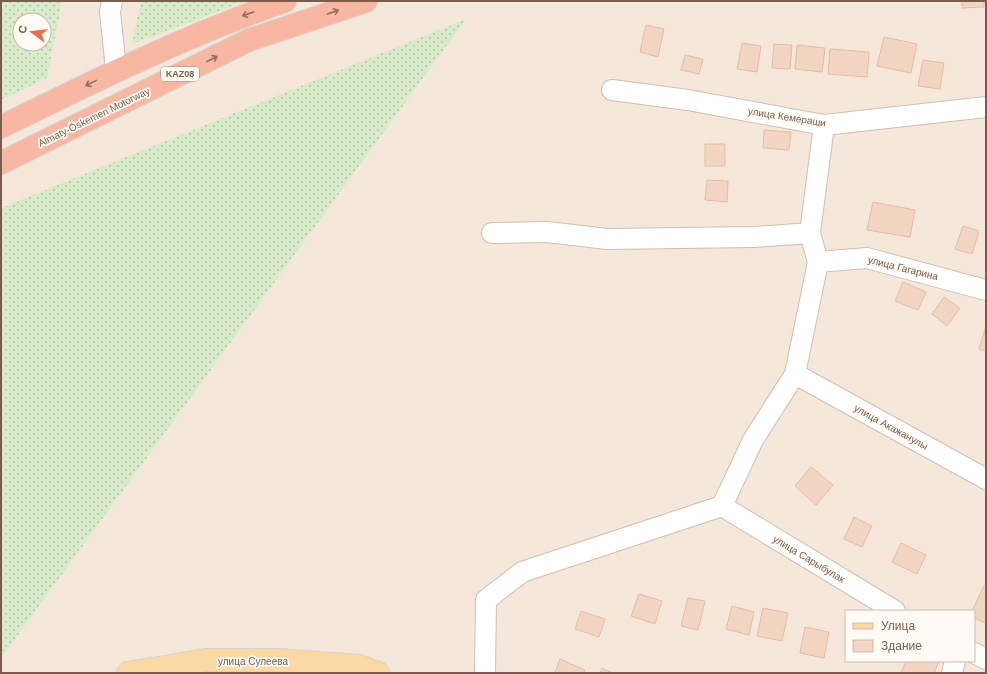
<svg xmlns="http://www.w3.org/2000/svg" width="987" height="674" font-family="Arial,sans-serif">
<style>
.residential{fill:#f5e8da;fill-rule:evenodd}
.grass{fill:url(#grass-dots);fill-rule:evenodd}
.building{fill:#f3d5c3;stroke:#e6bba3}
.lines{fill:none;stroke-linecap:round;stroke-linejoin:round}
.minor-casing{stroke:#d1beb0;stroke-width:22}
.major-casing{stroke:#dad1cd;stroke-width:24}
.highway-casing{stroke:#dad1cd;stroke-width:24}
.minor{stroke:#fff;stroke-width:20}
.major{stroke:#fbd9a5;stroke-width:22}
.highway{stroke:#f7b7a3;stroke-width:22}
.oneway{stroke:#936e5e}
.labels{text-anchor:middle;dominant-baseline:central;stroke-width:3.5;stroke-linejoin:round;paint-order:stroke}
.shield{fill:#fffaf3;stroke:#a28b7f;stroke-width:1}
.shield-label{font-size:9px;font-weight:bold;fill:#7a5c4d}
.street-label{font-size:10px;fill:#7a5c4d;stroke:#fffaf3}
</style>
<defs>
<pattern id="grass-dots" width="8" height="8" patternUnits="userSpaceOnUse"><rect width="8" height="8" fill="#d8ecc9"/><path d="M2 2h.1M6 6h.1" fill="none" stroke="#b4c2a5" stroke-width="1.8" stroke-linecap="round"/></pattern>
</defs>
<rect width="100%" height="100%" fill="#fdf6ec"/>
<path class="residential" d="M1,1H986V673H1ZM20,20H44V44H20ZM846,611H974V661H846Z"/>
<path class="grass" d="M1,1H62L47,78L1,100ZM20,20H44V44H20Z
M141,1H246L132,44Z
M466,19L1,658V208Z"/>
<path class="building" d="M962,1H984V7L962,8Z
M646,25L664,29L658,57L640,52Z
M884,37L917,44L911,73L877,66Z
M742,43L761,46L757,72L737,69Z
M774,44L792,45L790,69L772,68Z
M797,45L825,48L822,72L795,69Z
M830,49L869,52L867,77L828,74Z
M685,55L703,59L699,74L681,70Z
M923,60L944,63L940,89L918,86Z
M764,130L791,132L789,150L763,148Z
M705,144H725V166H705Z
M707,180L728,181L727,202L705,200Z
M873,202L915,210L910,237L867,230Z
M963,226L979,231L972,254L955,249Z
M903,282L926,292L918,310L895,301Z
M944,297L960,308L947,326L932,314Z
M986,326V351L979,349Z
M811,467L833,485L816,505L795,486Z
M854,517L872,526L862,547L844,539Z
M901,543L926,555L917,574L892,562Z
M984,586H986V623L974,618V611H972Z
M639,594L662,601L655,624L631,616Z
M688,598L705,601L698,630L681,626Z
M732,606L754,612L749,635L726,629Z
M763,608L788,613L782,641L757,636Z
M581,611L605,619L599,637L575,629Z
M805,627L829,632L824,658L800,653Z
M560,659L585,670L583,673H555Z
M906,661H935L939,662L934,673H901Z
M602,668L612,673H600Z"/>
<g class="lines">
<g class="minor-casing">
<path id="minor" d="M112,1L110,12L116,70
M612,90L688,100L824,125L986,107
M492,233L547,232L607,239L754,237L810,233
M818,262L867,258L986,290
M795,374L986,479
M722,506L895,611
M974,653L986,659
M485,673L486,600L522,572L722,506L753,440L795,374L818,262L810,233L824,125
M952,673L955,661"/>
</g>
<g class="major-casing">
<path id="major" d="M128,673L206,660H279L359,666L378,673"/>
</g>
<g class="highway-casing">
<path id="highway" d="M1,127C94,81 187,35 285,1
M1,163L249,40L366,1"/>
</g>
<use href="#minor" class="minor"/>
<use href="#major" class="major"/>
<use href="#highway" class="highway"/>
</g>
<defs><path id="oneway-shaft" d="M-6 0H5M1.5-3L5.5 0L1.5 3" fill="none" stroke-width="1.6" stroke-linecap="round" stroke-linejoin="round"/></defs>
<g class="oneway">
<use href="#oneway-shaft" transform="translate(333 12) rotate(-19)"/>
<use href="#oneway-shaft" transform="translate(248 14) rotate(161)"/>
<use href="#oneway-shaft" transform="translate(212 59) rotate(-26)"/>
<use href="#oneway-shaft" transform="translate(91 83) rotate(154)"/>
</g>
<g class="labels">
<rect class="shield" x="161" y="67" width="38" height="14" rx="3"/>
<g class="shield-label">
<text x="180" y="74">KAZ08</text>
</g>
<g class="street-label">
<text transform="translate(94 117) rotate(-26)">Almaty-Öskemen Motorway</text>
<text transform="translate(787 117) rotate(9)">улица Кемераши</text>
<text transform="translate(903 268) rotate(14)">улица Гагарина</text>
<text transform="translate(891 427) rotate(29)">улица Акажанулы</text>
<text transform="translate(809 559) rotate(31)">улица Сарыбулак</text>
<text x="253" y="661">улица Сулеева</text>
</g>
</g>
<rect width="987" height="674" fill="none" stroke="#7a5c4d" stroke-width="4"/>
<rect x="845" y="610" width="130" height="52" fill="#fffaf3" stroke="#cabbb1"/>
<rect x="853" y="623" width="20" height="6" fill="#fbd9a5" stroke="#cabbb1"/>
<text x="881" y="630" font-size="12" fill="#7a5c4d">Улица</text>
<rect x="853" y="640" width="20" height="12" fill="#f3d5c3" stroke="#cabbb1"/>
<text x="881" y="650" font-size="12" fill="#7a5c4d">Здание</text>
<g transform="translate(32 32) rotate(285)"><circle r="19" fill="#fffaf3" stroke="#cabbb1"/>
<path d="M0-3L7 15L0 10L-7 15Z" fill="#e76f51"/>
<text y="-6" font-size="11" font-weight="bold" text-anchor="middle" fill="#7a5c4d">С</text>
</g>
</svg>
